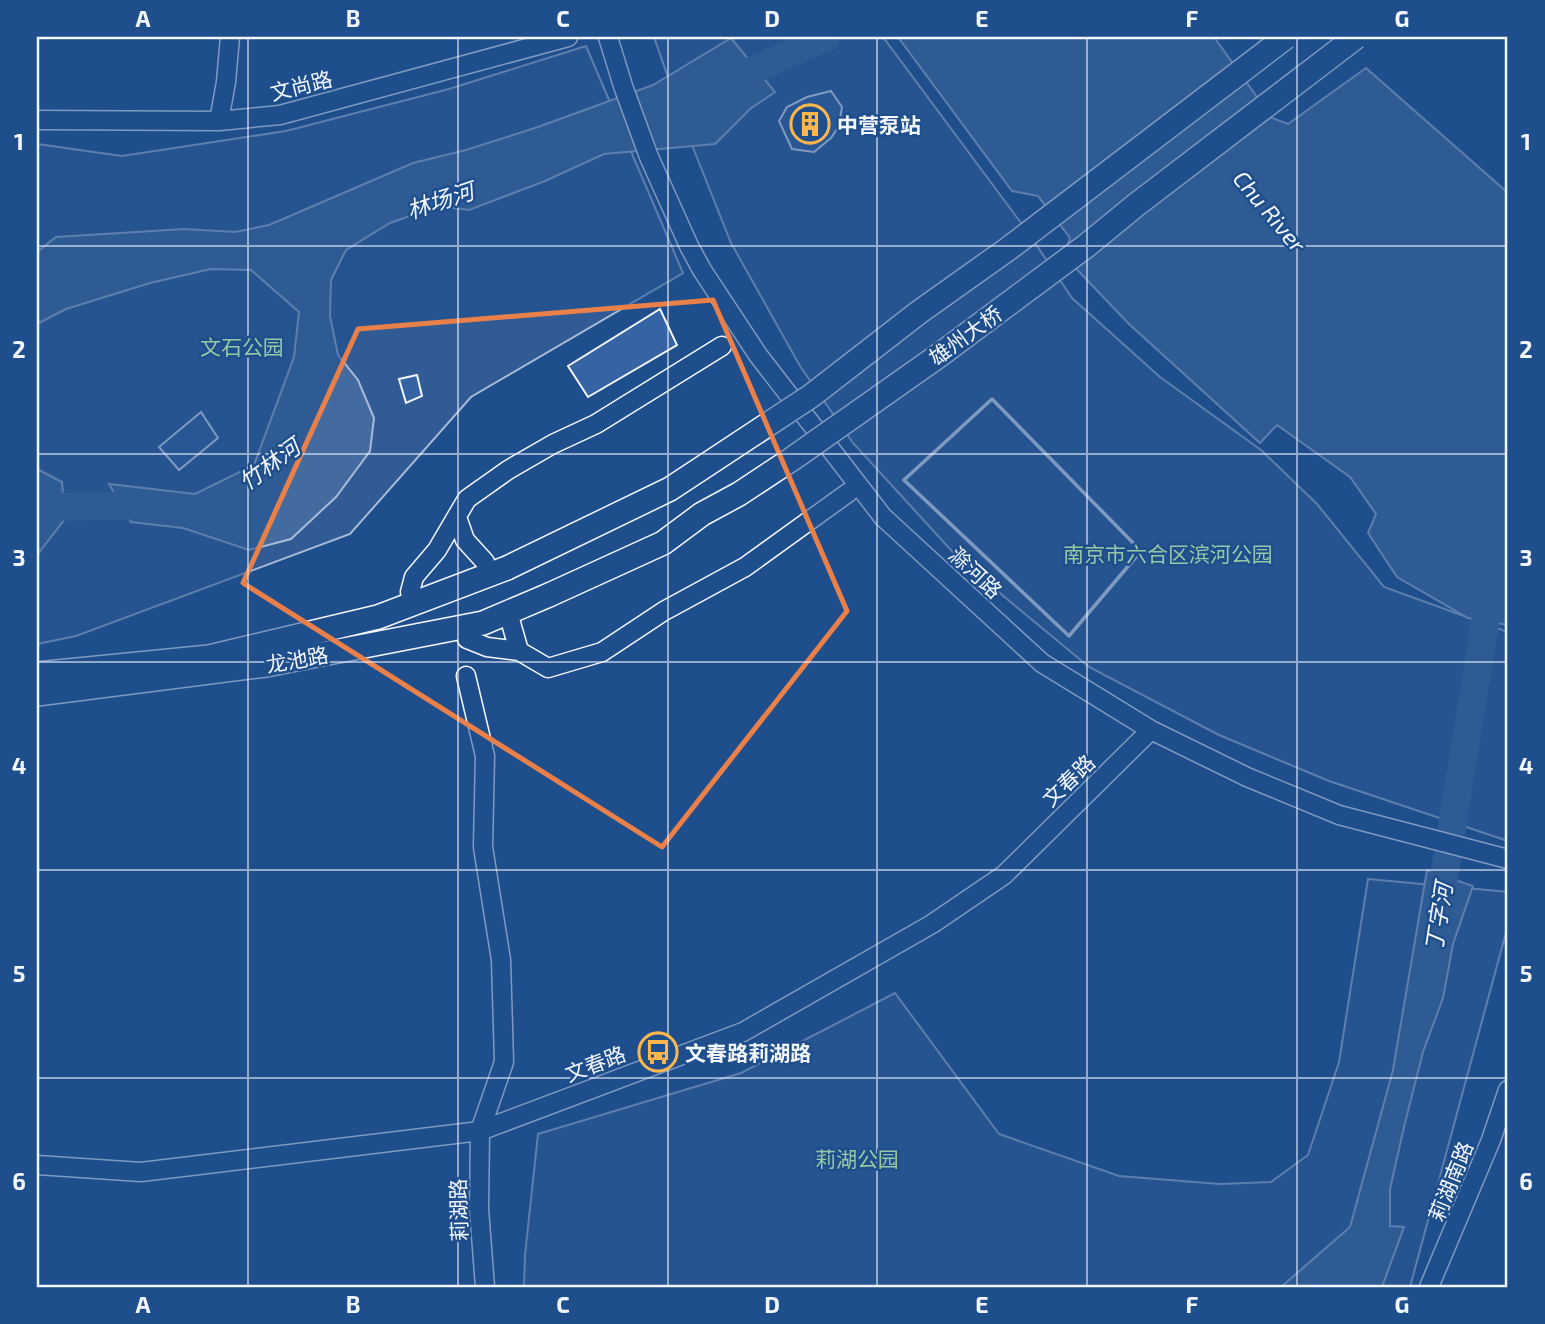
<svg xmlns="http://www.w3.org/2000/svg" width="1545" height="1324" font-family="'Exo 2','Noto Sans SC',sans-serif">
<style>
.green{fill:#305b95;stroke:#a8bbd7;stroke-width:2}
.water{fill:#446ba0;stroke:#a8bbd7;stroke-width:2}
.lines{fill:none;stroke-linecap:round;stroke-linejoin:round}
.river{stroke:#446ba0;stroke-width:28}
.building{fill:#3563a3;stroke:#f2f6ff;stroke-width:2}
.minor-casing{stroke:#f2f6ff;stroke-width:21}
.major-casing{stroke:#f2f6ff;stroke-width:26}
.minor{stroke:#1f4e8c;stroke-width:18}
.major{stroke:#1f4e8c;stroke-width:23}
.major-bridge-casing{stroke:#f2f6ff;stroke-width:26;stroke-linecap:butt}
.major-bridge{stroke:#1f4e8c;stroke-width:23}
.wall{stroke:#f2f6ff;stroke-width:3.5}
.marked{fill:none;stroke:#ea8049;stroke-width:5;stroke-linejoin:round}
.grid{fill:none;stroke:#f2f6ff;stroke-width:2;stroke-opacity:0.55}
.labels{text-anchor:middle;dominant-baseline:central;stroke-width:5;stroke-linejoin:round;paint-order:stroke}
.street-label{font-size:21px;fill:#f2f6ff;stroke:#1f4e8c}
.poi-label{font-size:21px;font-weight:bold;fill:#f2f6ff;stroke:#1f4e8c;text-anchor:start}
.park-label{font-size:21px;fill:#97c8a6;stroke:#1f4e8c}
.water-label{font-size:23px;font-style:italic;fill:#f2f6ff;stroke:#1f4e8c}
.neatline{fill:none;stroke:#f2f6ff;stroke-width:2.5}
.grid-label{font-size:23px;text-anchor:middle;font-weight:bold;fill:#f2f6ff}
</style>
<rect width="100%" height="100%" fill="#1f4e8c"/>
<path class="green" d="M654,37H883L1027,231L1072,298L1160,377L1261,450L1317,504L1384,587L1508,632V841L1329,781L1219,735L1089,667L960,560L853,443L800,366L731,243L688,135Z
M586,46L683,273L471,397L350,534L76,636L37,644V144L122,156L286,131L449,89Z
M1368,879L1508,892V925L1410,1287H524L525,1255L538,1134L741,1073L895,993L999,1134L1119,1176L1220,1184L1271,1182L1308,1155L1339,1062Z"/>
<path class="water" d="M898,37H1214L1272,118L1288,124L1366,68L1508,193V625L1468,618L1397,577L1368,533L1376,514L1350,477L1277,425L1260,443L1129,324L1064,256L1070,238L1038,196L1012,191Z
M731,38L775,92L750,109L715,144L604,154L545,181L469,210L437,206L390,223L346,250L331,280L330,316L338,355L358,380L374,418L370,451L336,497L291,539L249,550L183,528L131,522L109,484L195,494L254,465L294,357L299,312L251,270L211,269L150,283L66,309L37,324V252L56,237L184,229L235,232L269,225L413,163L466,150L538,127L653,85Z
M37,469L62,482L65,519L37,555Z
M1427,870L1473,886L1453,944L1443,998L1423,1052L1404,1127L1390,1189V1226L1404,1227L1382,1287H1281L1350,1227L1393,1070Z"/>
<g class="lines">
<path class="river" d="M723,84L826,37
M37,503L42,507L160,505
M1438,914L1497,548L1508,538"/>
</g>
<path class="building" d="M831,91L842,107L839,126L831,138L814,152L792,149L779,121L787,107L807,97Z
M660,309L677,345L588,397L568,366Z
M417,375L422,396L406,403L399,379Z
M201,412L218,438L179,470L159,447Z"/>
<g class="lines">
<g class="minor-casing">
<path id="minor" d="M608,37L623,86L649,157L689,246L702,270L758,355L883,517L1042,663L1151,730L1247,777L1339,815L1508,859
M37,120L219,121L280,115L568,37
M219,121L226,82L230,37
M457,517L465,540L485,562
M410,592L414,577L437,550L467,499L508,470L553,444L596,424L722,346
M509,616L519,651
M467,639L487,647L519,651L548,668L602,652L664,611L745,567L849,492
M466,676L485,756L483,847L501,960L504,1062L480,1131L479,1209L485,1287
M37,1165L141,1172L480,1131L743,1032L932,924L1004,875L1151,730
M1429,1287L1491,1140L1508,1090"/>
</g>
<g class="major-casing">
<path id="major" d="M37,674L209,657L378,617L507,568
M37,694L266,665L483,623L549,595"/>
</g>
<use href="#minor" class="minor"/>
<use href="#major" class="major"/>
<g class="major-bridge-casing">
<path id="major-bridge" d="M507,568L670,489L811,396L918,313L1008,249L1286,37
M549,595L663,543L702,514L739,494L792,459L941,354L1086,246L1136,205L1356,37"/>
</g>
<use href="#major-bridge" class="major-bridge"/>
<path class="wall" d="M992,399L1141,551L1069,636L904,480Z"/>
</g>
<path d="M0 0H1545V1324H0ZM713,300L847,611L662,847L243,583L358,329Z" fill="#1f4e8c" fill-opacity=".55" fill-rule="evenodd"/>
<path class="marked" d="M713,300L847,611L662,847L243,583L358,329Z"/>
<path class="grid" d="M248,37V1287M458,37V1287M668,37V1287M877,37V1287M1087,37V1287M1297,37V1287M37,246H1508M37,454H1508M37,662H1508M37,870H1508M37,1078H1508"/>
<defs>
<g id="building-ring" transform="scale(2.0125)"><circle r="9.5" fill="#1f4e8c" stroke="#ffb74d" stroke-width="1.5"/><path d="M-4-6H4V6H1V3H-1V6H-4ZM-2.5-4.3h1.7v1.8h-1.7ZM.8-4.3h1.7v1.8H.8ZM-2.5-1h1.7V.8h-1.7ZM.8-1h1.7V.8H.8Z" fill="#ffb74d"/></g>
<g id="bus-ring" transform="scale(2.0125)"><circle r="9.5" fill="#1f4e8c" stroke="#ffb74d" stroke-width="1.5"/><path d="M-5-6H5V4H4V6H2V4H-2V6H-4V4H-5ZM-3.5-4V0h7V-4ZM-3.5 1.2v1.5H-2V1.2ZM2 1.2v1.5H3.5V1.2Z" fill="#ffb74d"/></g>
</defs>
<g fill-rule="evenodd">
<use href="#building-ring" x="810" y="124"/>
<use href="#bus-ring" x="658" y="1052"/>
</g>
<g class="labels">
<g class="street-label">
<text transform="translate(301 85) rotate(-14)">文尚路</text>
<text transform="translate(965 335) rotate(-36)">雄州大桥</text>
<text transform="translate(976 572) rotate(43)">滁河路</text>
<text transform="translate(297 659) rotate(-10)">龙池路</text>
<text transform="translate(1068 780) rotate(-44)">文春路</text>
<text transform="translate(595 1063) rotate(-21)">文春路</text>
<text transform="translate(1450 1181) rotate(-68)">莉湖南路</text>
<text transform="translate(458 1210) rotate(-92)">莉湖路</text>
</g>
<g class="poi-label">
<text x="837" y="124">中营泵站</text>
<text x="685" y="1052">文春路莉湖路</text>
</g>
<g class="park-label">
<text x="242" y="346">文石公园</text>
<text x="1168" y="553">南京市六合区滨河公园</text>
<text x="857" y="1158">莉湖公园</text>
</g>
<g class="water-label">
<text transform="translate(440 200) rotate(-18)">林场河</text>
<text transform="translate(1270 211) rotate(50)">Chu River</text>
<text transform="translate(269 464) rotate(-36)">竹林河</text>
<text transform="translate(1438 917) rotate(-81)">丁字河</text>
</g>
</g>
<rect width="1545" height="1324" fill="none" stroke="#1f4e8c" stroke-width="77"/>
<rect x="38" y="38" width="1468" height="1248" class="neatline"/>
<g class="grid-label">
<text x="143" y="27">A</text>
<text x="353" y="27">B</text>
<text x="563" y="27">C</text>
<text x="772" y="27">D</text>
<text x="982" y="27">E</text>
<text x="1192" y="27">F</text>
<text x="1402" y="27">G</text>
<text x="19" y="150">1</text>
<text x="1526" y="150">1</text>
<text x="19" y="358">2</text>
<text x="1526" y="358">2</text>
<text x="19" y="566">3</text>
<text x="1526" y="566">3</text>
<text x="19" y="774">4</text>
<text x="1526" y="774">4</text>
<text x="19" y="982">5</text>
<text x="1526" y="982">5</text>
<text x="19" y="1190">6</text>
<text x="1526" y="1190">6</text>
<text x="143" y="1313">A</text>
<text x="353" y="1313">B</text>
<text x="563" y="1313">C</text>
<text x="772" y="1313">D</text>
<text x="982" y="1313">E</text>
<text x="1192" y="1313">F</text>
<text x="1402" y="1313">G</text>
</g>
</svg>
